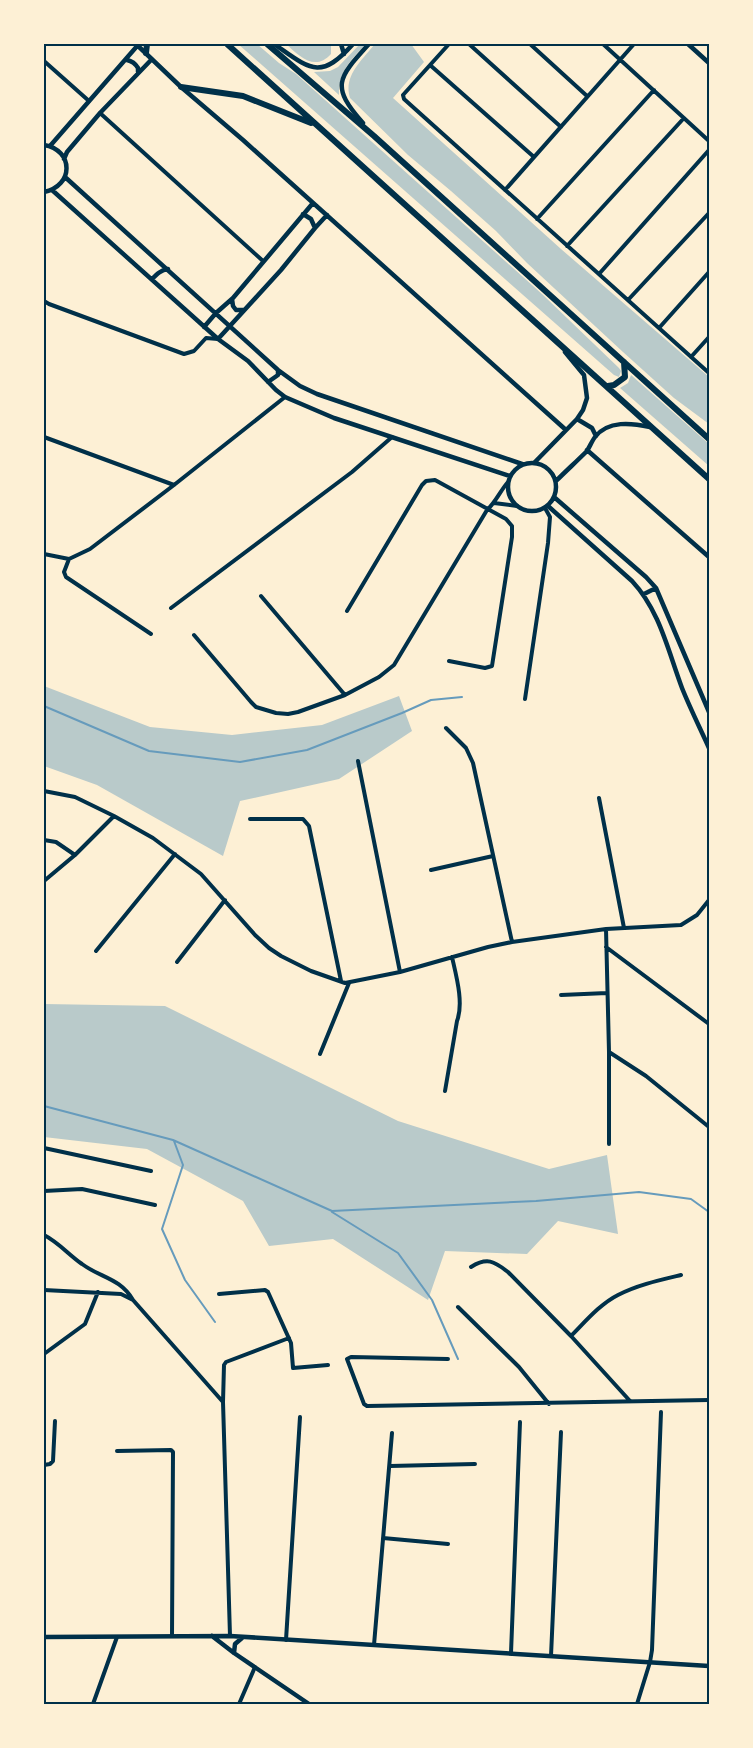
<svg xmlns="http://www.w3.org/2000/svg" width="753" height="1748" font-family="'Nunito Sans',sans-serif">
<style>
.green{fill:#b9caca}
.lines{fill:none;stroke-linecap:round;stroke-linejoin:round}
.stream{stroke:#669bbc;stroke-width:2}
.minor{stroke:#003049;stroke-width:4}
.tertiary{stroke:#003049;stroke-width:4.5}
.trunk{stroke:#003049;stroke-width:6}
.neatline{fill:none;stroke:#003049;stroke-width:2}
</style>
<rect width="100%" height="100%" fill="#fdf0d5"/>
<path class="green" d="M238,44H257L279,63L296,74L542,294L619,368L621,371L619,377L614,375Z
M286,44H331V54C315,72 299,56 286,44Z
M360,44H366C351,60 338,72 339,95L314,72L330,71L338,67Z
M375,44H411L424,62L393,98L561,249L709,377V424L674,398L623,352L527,263L496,231L451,191L408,155L350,98C343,76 362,60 375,44Z
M631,375L709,444V466L620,388L628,383Z
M44,686L150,727L232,735L322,725L399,696L412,731L339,779L240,801L223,856L97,785L44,766Z
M44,1004L165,1006L398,1121L549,1169L607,1155L618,1234L558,1221L527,1254L445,1251L428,1300L333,1239L269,1246L243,1201L147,1149L44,1137Z"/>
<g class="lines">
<path class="stream" d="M44,706L149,751L240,762L307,750L402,713L431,700L462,697
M44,1106L173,1140L332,1211L536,1201L639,1192L691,1199L709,1212
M174,1141L183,1165L162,1229L185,1280L215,1322
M332,1212L398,1253L432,1300L458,1359"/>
<path class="minor" d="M449,44L403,95L404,99L709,373
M469,44L561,127
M530,44L587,96
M603,44L709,141
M44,61L89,101
M430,65L534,157
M100,113L263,261
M505,190L634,44
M537,219L654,90
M567,246L684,118
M599,274L709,150
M628,300L709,213
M44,301L49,304L184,354L194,351L206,338L218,339
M659,328L709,272
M691,357L709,337
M44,437L174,485
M494,503L517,506
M44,554L69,559
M69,559L90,549L174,485L285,397
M69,559L64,572L66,577L151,634
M261,596L345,695
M171,608L352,472L392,437
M347,611L422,485L426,481L435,480L506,519L512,526V537L492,666L485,668L449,661
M194,635L251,702L256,707L276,713L288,714L298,712L345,695L379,677L394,665L487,510C496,502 500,491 508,482
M525,699L548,543L550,517L545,508
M446,728L466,748L473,763L512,942
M358,761L400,972
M44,791L75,797L114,816L153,838L201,874L255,935L269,948L281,956L311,971L345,983L400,972L488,947L512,942L606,929L681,925L697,915L709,900
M599,798L624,928
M250,819H303L309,826L341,981
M44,840L56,842L75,855
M431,870L493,856
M44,881L75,855L114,816
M606,929L609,1052L646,1076L709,1127
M606,947L709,1024
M96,951L175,854
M177,962L225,900
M561,995L607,993
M320,1054L349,983
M445,1091L457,1021C464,1003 456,975 452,957
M609,1144V1052
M44,1148L151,1171
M44,1191L82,1189L155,1205
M44,1235C58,1242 69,1255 82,1264C101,1278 120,1278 133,1300
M471,1267C487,1257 494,1261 508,1272L571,1336L630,1401
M44,1290L121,1294L133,1300L223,1402
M219,1294L265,1290L268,1292L291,1343L293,1368L328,1365
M458,1307L519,1367L549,1404
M571,1336C585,1322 600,1304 618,1295C637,1285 660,1280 681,1275
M44,1354L85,1324L98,1292
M448,1359L351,1357L347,1359L364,1404L367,1406L709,1400
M117,1451L171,1450L173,1452L172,1636
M44,1465L50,1464L53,1461L55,1421
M390,1466L475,1464
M383,1538L448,1544
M230,1636L223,1402L224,1365L226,1362L289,1338
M286,1640L300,1417
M374,1645L392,1433
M511,1653L520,1422
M551,1656L561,1432
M93,1704L117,1637
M239,1704L255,1667
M637,1704L650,1662L652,1650L661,1412"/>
<path class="tertiary" d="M136,44L181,87L243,140L566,430
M274,44C310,69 320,81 353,44
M341,44L344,54
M688,44L709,63
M127,60C132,61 135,63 138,68V72
M363,123C330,86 338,78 369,44
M44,145C74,150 74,186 44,192
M50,146L138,45
M64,159L67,152L100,113L152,59
M65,177L278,370L300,386L317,394L522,464
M52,190L218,339L248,361L276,390L285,397L334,418L510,476
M303,214L311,219L315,228
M152,279C157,274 161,270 168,269
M232,299L233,306L236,310H243
M204,327L216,313L233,298L313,203
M218,339L281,270L315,228L327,215
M268,382L278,375V371
M577,419L592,428L596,436
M587,450L709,557
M535,462L577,419L583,410L587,398L584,375L565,352
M508 487a24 24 0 1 1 48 0a24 24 0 1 1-48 0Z
M556,481C566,471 577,461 587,451C590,446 592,441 595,437C608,420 632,423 650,427
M554,497L646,577L656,588L709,712
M548,506L632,581C660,611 668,651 682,688C690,708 700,728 709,748
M644,594L656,588
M212,1636L234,1653L309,1704
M44,1637L230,1636L709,1666
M234,1653L235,1644L242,1638"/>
<path class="trunk" d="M227,44L709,479
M267,44L374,136L709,439
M146,53L147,44
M181,87L243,96L311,123
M608,386L614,385L625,377L624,362"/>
</g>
<rect width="753" height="1748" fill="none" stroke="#fdf0d5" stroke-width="90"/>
<rect x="45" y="45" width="663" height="1658" class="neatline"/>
</svg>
